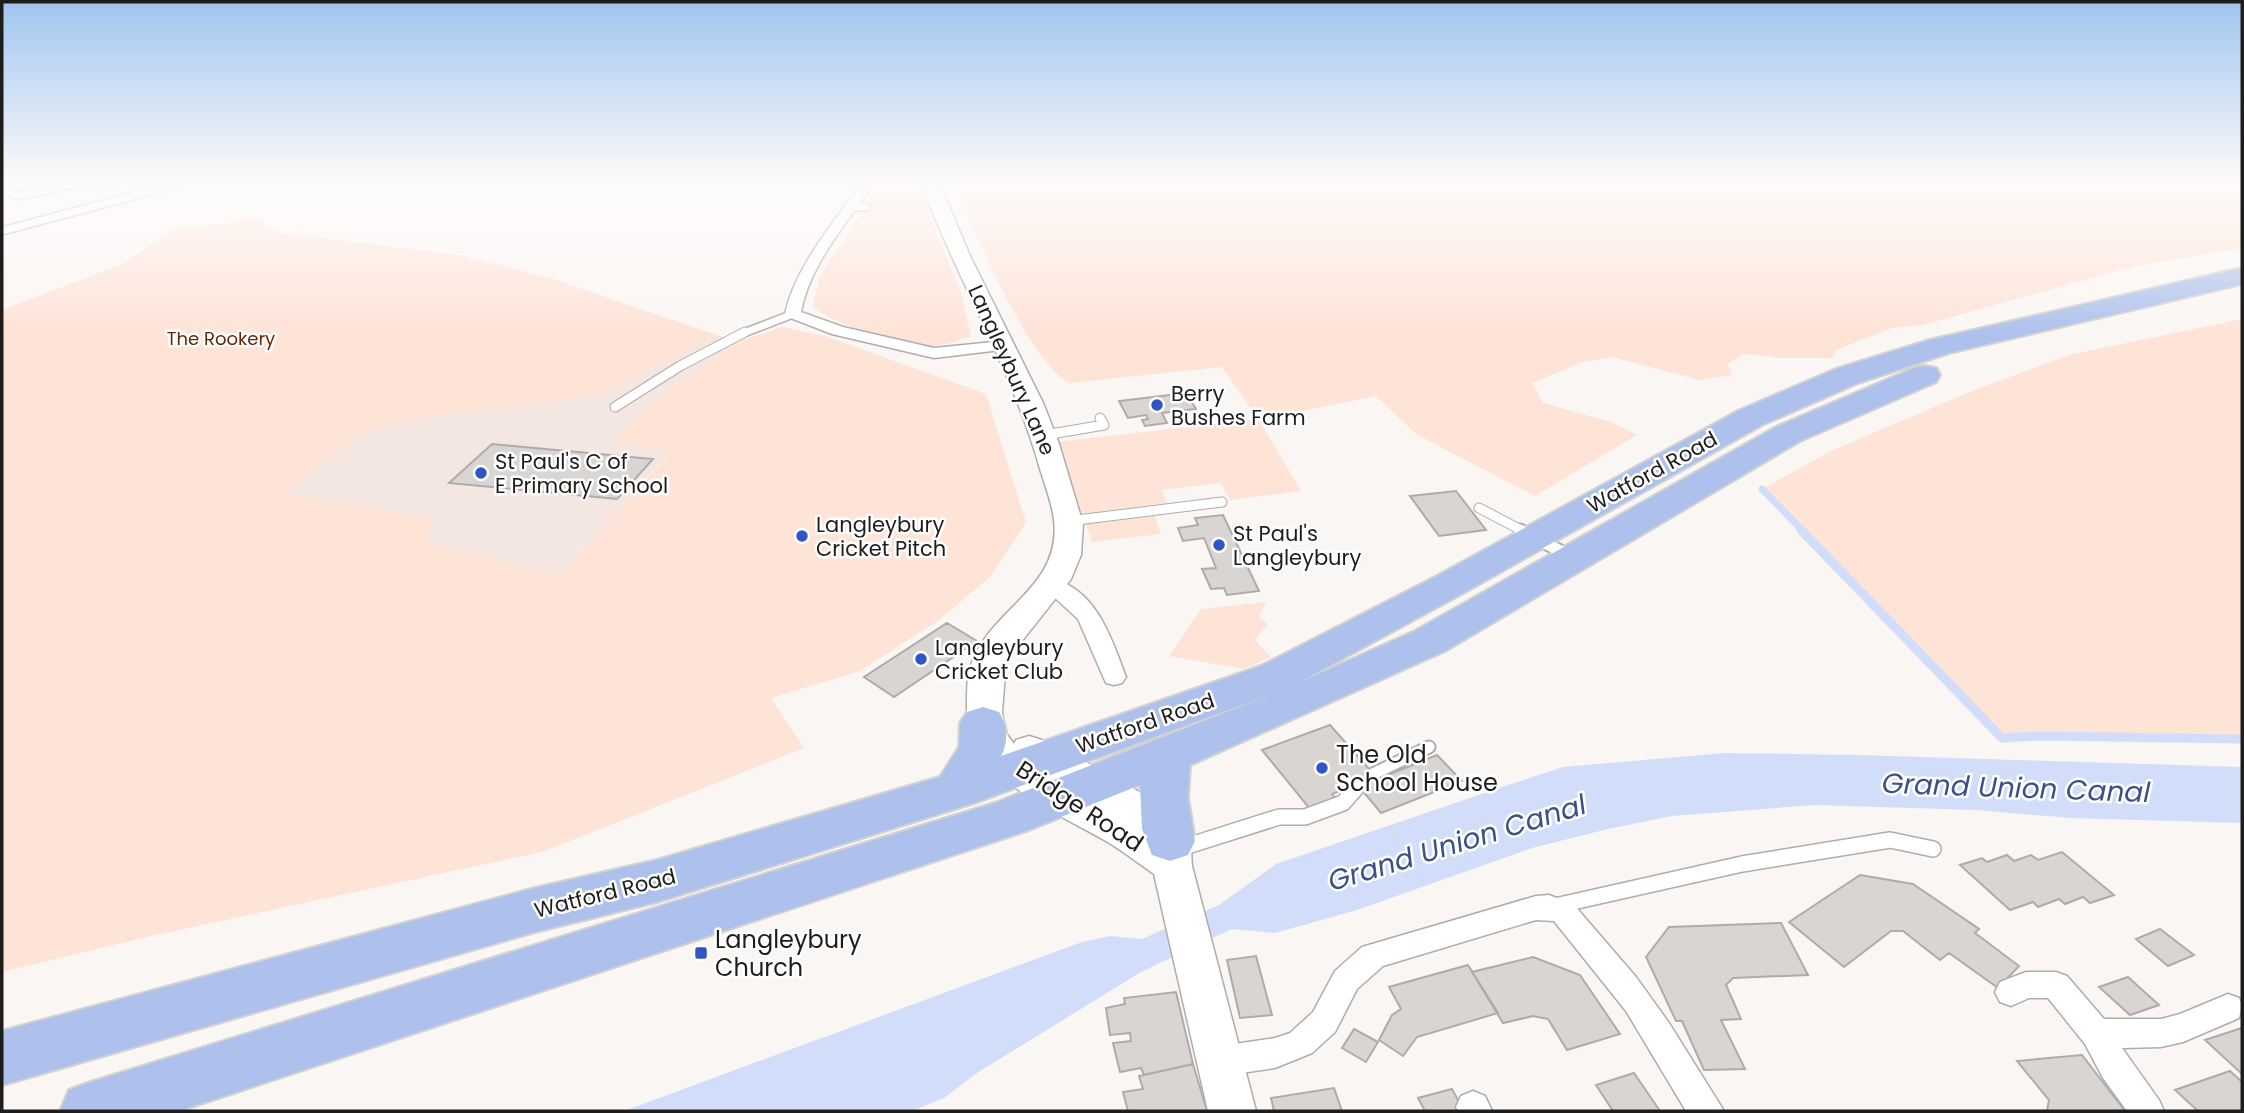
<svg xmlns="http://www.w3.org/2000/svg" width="2244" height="1113" font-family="Poppins,sans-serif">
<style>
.built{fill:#f4e7e2}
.green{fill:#fee3d7}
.water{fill:#d2def9}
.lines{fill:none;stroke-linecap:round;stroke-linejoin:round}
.stream-far1{stroke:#d2def9;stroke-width:7}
.stream{stroke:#d2def9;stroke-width:9}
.building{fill:#d9d5d3;stroke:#b0abaa;stroke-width:2}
.lane-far3-casing{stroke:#b1acab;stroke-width:10}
.lane-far2-casing{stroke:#b1acab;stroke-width:11}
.lane-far1-casing{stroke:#b1acab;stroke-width:15}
.lane-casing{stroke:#b1acab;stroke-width:18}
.street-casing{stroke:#b1acab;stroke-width:3}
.secondary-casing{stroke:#b1acab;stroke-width:3}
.highway-casing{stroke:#d2d2d2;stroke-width:4}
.lane-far3{stroke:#fff;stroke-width:7}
.lane-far2{stroke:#fff;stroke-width:9}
.lane-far1{stroke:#fff;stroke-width:11}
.lane{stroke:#fff;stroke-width:15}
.street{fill:#fff;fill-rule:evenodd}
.secondary{fill:#fff;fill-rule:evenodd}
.highway{fill:#aec1ec;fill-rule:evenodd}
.poi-dot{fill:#3255c5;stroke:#fff;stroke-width:2.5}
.labels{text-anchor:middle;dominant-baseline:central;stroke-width:5;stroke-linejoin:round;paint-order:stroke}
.far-park-label{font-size:18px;fill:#622705;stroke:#fff}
.street-label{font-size:21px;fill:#1e1d1c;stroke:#fff}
.poi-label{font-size:21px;fill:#1e1d1c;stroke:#fff;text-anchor:start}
.near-poi-label{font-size:24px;fill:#1e1d1c;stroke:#fff;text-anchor:start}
.near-street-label{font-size:24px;fill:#1e1d1c;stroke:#fff}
.near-water-label{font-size:28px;font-style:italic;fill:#3b5088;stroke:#fff}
</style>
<rect width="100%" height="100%" fill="#faf6f4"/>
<path class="built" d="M717,335L736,342L651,403L613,442L670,452L557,576L429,543L430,517L283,494L362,434L418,418L600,396Z"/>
<path class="green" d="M883,180H915L961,293L971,336C959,340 946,345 933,346C908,348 833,324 813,307L820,276Z
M954,180H2242V248L2131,267L1923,325L1892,328L1836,350L1833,358H1782L1744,354L1728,364L1732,375L1700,380L1612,357L1583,362L1532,383L1543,403L1611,422L1637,435L1535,496L1417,435L1376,396L1259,420L1301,491L1230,500L1221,483L1162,490L1167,503L1080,514L1056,442L1258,419L1222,367L1069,383C1028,360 971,227 954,180Z
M256,219L280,233L465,256L553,279L717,335L600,396L418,418L362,434L284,494L431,517L429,543L557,576L670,453L612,442L651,403L736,342L783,327L825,336L986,394L1026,523L990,577L938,621L860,671L771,698L804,748L542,852L151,936L2,972V310L125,263L172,230Z
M2242,319V739L2037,736L2002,738L1762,489L1833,450L1972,391L2069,355Z
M1154,515L1161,534L1092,542L1086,524Z
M1266,602L1259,616L1268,624L1255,640L1271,657L1243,669L1169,656L1201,609Z"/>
<path class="water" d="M1725,753L1859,755L2242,767V823L2070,818L1976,810L1815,805L1672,816L1608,829L1532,848L1357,910L1275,933L1232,929L1141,972L977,1073L944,1098L912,1111H624L1082,942L1110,936L1142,939L1219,905L1276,864L1529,778L1563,767Z"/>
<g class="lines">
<path class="stream-far1" d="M1762,489L1803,531"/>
<path class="stream" d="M1801,530L2002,738L2037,736L2242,739"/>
</g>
<path class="building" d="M1186,393L1196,409L1162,413L1167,423L1145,426L1142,420L1148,419L1146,415L1128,418L1119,401Z
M492,444L653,459L617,499L449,483Z
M1456,491L1486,530L1439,536L1410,496Z
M1223,515L1259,591L1227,595L1224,588L1211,589L1202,569L1216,568L1204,538L1183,541L1178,528L1198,525L1195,518Z
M947,623L977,641L894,697L864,677Z
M1330,725L1378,779L1437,755L1462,781L1381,813L1357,784L1332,794L1337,799L1310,809L1262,750Z
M2062,852L2114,895L2090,903L2083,897L2065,904L2059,899L2038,907L2033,902L2010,910L1960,865L1982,858L1987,862L2007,855L2014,861L2031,855L2038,860Z
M1860,875L1913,884L1979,929L1975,933L2019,966L1998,988L1949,953L1940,960L1903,931H1891L1844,967L1789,922Z
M1781,923L1808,975L1733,978L1726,985L1741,1019L1721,1020L1745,1069L1704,1070L1682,1021H1676L1646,957L1669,927Z
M2160,929L2194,955L2168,966L2136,939Z
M1256,956L1272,1015L1240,1018L1227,960Z
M1533,957L1580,975L1620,1034L1567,1050L1548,1019L1533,1016L1503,1023L1472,972Z
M1468,965L1498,1013L1417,1037L1403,1056L1379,1040L1392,1015L1401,1009L1389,987Z
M2128,977L2159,1005L2130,1015L2099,987Z
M1176,992L1193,1064L1144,1075L1141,1068L1120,1072L1113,1043L1131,1041L1130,1033L1110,1035L1106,1008L1125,1004L1124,998Z
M2242,1028V1074L2205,1040Z
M1354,1029L1378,1042L1366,1062L1342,1048Z
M2082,1055L2125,1111H2042H2047L2049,1100L2017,1061Z
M1193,1064L1207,1111H1128L1123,1092L1143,1089L1139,1076Z
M2230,1071L2242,1082V1111H2198L2175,1090Z
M1634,1073L1660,1111H1613L1596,1085Z
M1334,1088L1342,1111H1274L1271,1098Z
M1452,1089L1464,1111H1425L1418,1098Z"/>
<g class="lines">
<g class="lane-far3-casing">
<path id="lane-far3" d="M154,180L167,187L193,180
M2,189L18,196L66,186L125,180
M852,207H866
M2,231L167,187
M741,334L793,314"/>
</g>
<g class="lane-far2-casing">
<path id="lane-far2" d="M615,407L680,366L745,332
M1045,435L1104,425L1100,418
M1479,508L1523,531
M1069,521L1222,502"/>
</g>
<g class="lane-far1-casing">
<path id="lane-far1" d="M1520,530L1570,556
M1373,774L1429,747"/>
</g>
<g class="lane-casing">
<path id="lane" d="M1181,848L1279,817H1305L1343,803L1358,786
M1555,906L1742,864L1890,840L1933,849"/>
</g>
<g class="street-casing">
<path id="street" d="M864,180H876C849,221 810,263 801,312L843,327L934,348L1003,341L1009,343L1011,346L1009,349L934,358L832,334L788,317L785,314C796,264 835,222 864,180Z
M1053,579C1097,590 1112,640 1126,677L1122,683L1114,685L1106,683L1078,619L1042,586L1045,581Z
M1549,895L1574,905L1636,977L1669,1023L1724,1111H1686L1626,1011L1554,921L1536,920L1383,966L1357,989L1335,1032L1312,1053L1275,1068L1221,1076L1209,1072L1205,1061L1209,1050L1221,1046L1275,1038L1290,1033L1313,1012L1335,971L1362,947L1536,896Z
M2026,972H2056L2067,976L2104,1019H2161L2180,1014L2228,994L2239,998L2242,1005L2239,1018L2183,1042L2161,1047L2122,1048L2159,1100L2164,1111H2127L2103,1078L2085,1044L2048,998H2029L2011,1006L2000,1002L1995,992L2000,982Z
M1473,1091L1485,1096L1492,1111H1458L1456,1107L1461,1096Z"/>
</g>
<g class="secondary-casing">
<path id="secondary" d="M920,180H938L970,256L1044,405L1059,444L1083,524L1081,555L1071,579L1006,661L1002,712L1005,732L1014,744L1016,740L1029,736L1042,740C1079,760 1174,801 1189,839C1192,847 1191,857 1192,866L1256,1111H1208L1154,874C1138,863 1123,851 1106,841C1071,821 1033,805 1003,777C980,757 966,735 967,704C967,690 967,675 972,662C992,608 1062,587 1054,520C1052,503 1045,485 1040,469C1012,368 956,278 920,180Z"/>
</g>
<g class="highway-casing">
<path id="highway" d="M2242,268V284L1949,353L1858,383L1762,425L1465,592L1298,683L1415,631L1776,427L1914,368L1925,366L1936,368L1940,375L1936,382L1800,441L1445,651L1190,765L1188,798L1195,841L1188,855L1170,861L1152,855L1142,829L1140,785L1029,830L179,1111H60L69,1090L91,1082L995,803L1280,691L974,803L657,902L535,932L2,1085V1031L535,888L657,860L940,777L959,747L960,723L967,712L983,707L999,712C1007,725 1009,742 1001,756L1261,666L1437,576L1738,411L1836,369L1930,340Z"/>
</g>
<use href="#lane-far3" class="lane-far3"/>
<use href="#lane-far2" class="lane-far2"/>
<use href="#lane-far1" class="lane-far1"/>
<use href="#lane" class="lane"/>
<use href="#street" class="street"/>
<use href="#secondary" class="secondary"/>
<use href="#highway" class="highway"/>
</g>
<linearGradient id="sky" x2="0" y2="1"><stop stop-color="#9fc5ef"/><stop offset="0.54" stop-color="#fdfbfa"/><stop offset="1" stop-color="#fdfbfa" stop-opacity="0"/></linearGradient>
<rect width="2244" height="336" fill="url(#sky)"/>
<g class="poi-dot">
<circle cx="1157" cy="405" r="7"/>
<circle cx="481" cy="473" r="7"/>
<circle cx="802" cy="536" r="7"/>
<circle cx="1219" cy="545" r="7"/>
<circle cx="921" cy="659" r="7"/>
<circle cx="1322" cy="768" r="7"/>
<rect x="694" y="946" width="14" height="14" rx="3.5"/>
</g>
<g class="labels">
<g class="far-park-label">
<text x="221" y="338">The Rookery</text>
</g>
<g class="street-label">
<text transform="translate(1012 370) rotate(66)">Langleybury Lane</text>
<text transform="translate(1652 472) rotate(-29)">Watford Road</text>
<text transform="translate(1145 723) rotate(-19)">Watford Road</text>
<text transform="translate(605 893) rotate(-14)">Watford Road</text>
</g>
<g class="poi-label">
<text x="1171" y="393">Berry<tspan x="1171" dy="24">Bushes Farm</tspan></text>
<text x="495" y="461">St Paul's C of<tspan x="495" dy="24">E Primary School</tspan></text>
<text x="816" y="524">Langleybury<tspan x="816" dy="24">Cricket Pitch</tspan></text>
<text x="1233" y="533">St Paul's<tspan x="1233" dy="24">Langleybury</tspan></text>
<text x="935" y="647">Langleybury<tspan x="935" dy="24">Cricket Club</tspan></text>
</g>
<g class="near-poi-label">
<text x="1336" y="754">The Old<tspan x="1336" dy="28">School House</tspan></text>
<text x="715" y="939">Langleybury<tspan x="715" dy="28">Church</tspan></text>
</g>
<g class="near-street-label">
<text transform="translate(1080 806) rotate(33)">Bridge Road</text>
</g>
<g class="near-water-label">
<text transform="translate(2016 788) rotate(2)">Grand Union Canal</text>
<text transform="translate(1457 843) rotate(-17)">Grand Union Canal</text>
</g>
</g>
<rect width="2244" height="1113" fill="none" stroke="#1e1d1c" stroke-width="7"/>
</svg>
